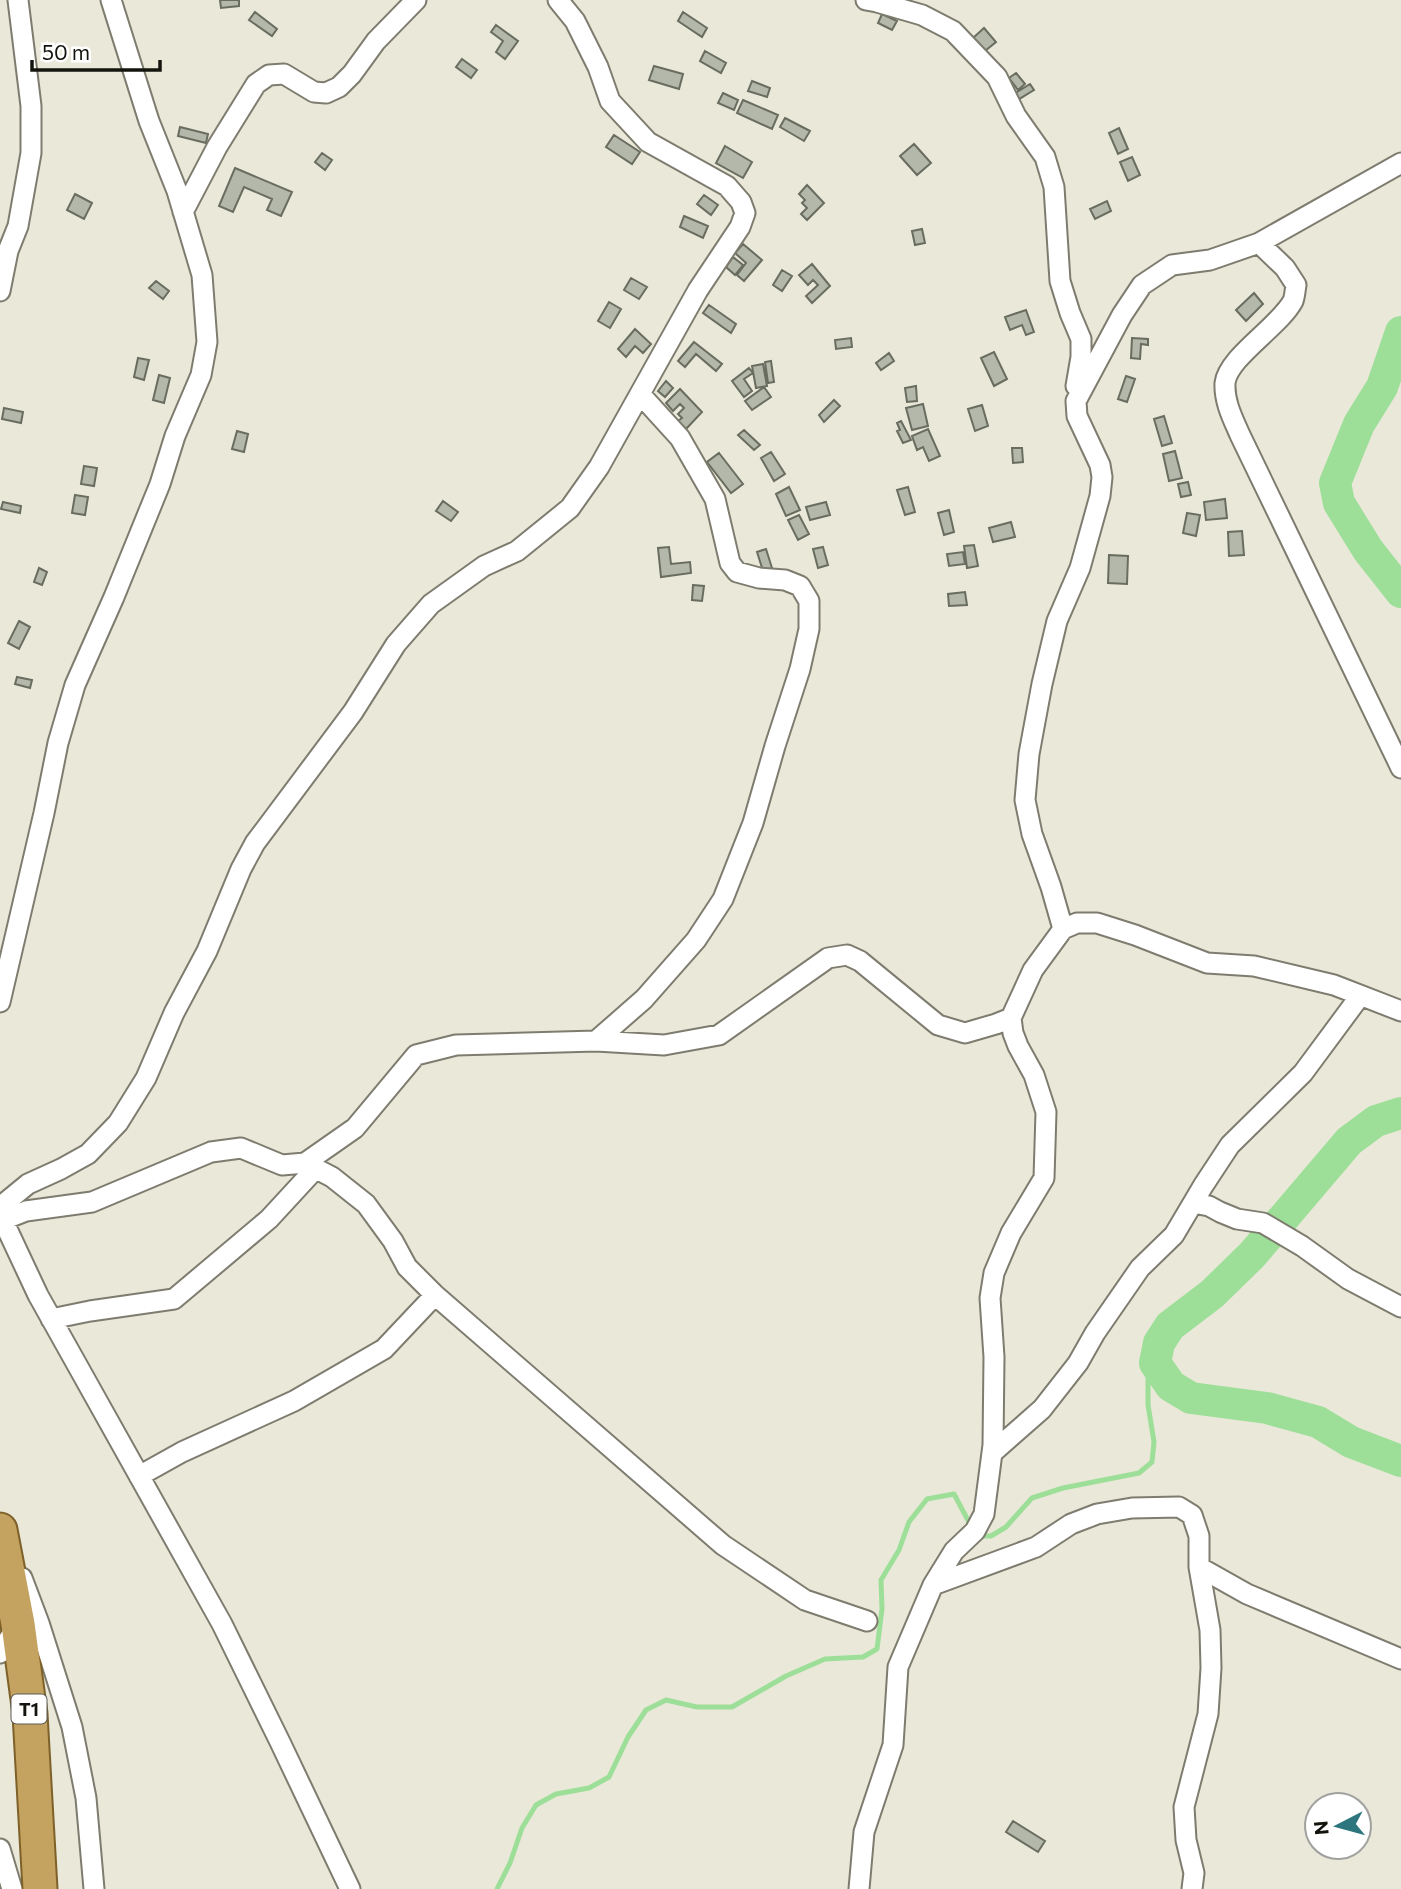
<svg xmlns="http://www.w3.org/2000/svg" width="1401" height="1889" font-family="Commissioner,sans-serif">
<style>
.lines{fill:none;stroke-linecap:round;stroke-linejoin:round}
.stream{stroke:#9ddf98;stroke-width:5}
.river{stroke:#9ddf98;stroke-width:32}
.building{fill:#b3b8aa;stroke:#696d60;stroke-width:2}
.minor-casing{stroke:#7e7c6f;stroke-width:23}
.trunk-casing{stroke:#7d6129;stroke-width:37}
.minor{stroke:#fff;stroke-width:19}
.trunk{stroke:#c4a260;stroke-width:33}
.labels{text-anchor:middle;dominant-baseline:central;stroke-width:7;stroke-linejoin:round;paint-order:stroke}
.shield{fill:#fff;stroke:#5a5a56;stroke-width:2}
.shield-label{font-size:18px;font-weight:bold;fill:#14140e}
</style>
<rect width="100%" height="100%" fill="#eae8d9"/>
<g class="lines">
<path class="stream" d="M979,1536H991L1006,1527L1032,1498L1063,1488L1139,1473L1152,1462L1154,1442L1148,1405V1378L1155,1363
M497,1889L510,1863L522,1828L536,1805L556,1794L589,1788L609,1777L628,1737L646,1710L666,1700L697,1707H732L786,1676L825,1659L863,1657L877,1649L882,1609L881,1580L899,1550L909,1522L927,1499L954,1494L971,1526"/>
<path class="river" d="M1401,332L1382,387L1359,424L1335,483L1339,503L1368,550L1401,592
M1401,1113L1376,1121L1349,1141L1252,1255L1212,1294L1170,1326L1159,1343L1155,1363L1171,1386L1191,1398L1267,1408L1318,1422L1351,1442L1401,1461"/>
</g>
<path class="building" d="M220,0H239V6L221,8Z
M255,12L277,29L272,36L249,20Z
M683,12L707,28L702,37L678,21Z
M882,14L897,21L892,30L878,23Z
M496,25L518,41L505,59L496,52L503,41L491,32Z
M984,28L996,42L985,51L973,38Z
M705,51L726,63L721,73L700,61Z
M462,59L477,70L471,78L456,67Z
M654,66L683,74L679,89L649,80Z
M1016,73L1025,84L1018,90L1009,78Z
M752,81L770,88L767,97L748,91Z
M1030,84L1034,90L1016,101L1012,95Z
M723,93L738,100L734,110L718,103Z
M743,100L778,115L772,129L737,113Z
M785,118L810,131L804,141L780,127Z
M180,127L208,134L206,143L178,136Z
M1119,128L1128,149L1118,154L1109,133Z
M614,135L640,152L632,164L606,147Z
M914,144L931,163L917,175L900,156Z
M725,146L752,162L743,178L716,163Z
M322,153L332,160L325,170L315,162Z
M1132,157L1140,175L1128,181L1120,162Z
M235,168L292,192L281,216L267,210L272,199L244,187L233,212L219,206Z
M807,185L824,203L807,220L801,214L807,208L802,203L805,200L799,194Z
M75,194L92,203L84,219L67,210Z
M704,195L718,205L711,215L697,204Z
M1107,201L1111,211L1095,219L1090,209Z
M684,216L708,226L703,238L680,227Z
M922,229L925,243L915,245L912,231Z
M743,244L762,260L744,281L737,275L746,263L735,253Z
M733,257L743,265L735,275L726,267Z
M812,264L830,286L812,303L806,296L818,285L813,280L808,285L799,275Z
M782,270L792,276L782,291L773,285Z
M631,278L647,287L639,299L624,290Z
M156,281L169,291L163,299L149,288Z
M1254,293L1263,304L1246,321L1236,310Z
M609,302L621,309L610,328L598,321Z
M709,305L736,324L731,333L703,313Z
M1026,310L1034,332L1026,335L1022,325L1010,330L1005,317Z
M635,329L651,344L643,353L635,346L626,357L618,349Z
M851,338L852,347L836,349L835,340Z
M1132,338L1148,339V345L1141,344L1140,359L1131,358Z
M694,342L722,364L716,371L696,354L685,367L678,361Z
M994,352L1007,379L994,386L981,358Z
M889,353L894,361L881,370L876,363Z
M138,358L149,360L144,380L134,377Z
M771,361L774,382L768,383L765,362Z
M763,364L767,386L756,388L752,366Z
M749,368L753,373L744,379L752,391L744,397L732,381Z
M159,375L170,378L164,403L153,400Z
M1126,376L1135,379L1127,402L1118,399Z
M666,381L673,388L665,397L658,391Z
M916,386L917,401L907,402L905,388Z
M764,387L771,397L752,410L745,401Z
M680,389L702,412L686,429L678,421L682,418L678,414L684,408L680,404L673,411L666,403Z
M834,400L840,406L824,422L819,415Z
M923,404L928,426L912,430L906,408Z
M982,405L988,426L975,431L968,409Z
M4,408L23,412L21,423L2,419Z
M1164,416L1172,443L1162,446L1154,419Z
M901,421L911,440L903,443L897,431L900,430L897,423Z
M928,429L940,456L929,461L923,447L917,450L912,436Z
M744,430L760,445L754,450L738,435Z
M237,431L248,434L244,452L232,449Z
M1012,448H1022L1023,462L1013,463Z
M1175,451L1182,478L1169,481L1163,454Z
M771,452L785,474L774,481L761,458Z
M719,453L743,484L731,493L707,462Z
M84,466L97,468L94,486L81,484Z
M1188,482L1191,495L1181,497L1178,484Z
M789,487L800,510L786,516L776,494Z
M908,487L915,512L905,515L897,490Z
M75,495L88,497L85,515L72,513Z
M1225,499L1227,518L1206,520L1204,502Z
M443,501L458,512L451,521L436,511Z
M3,502L21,506L20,513L1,509Z
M826,502L830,515L810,520L806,507Z
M949,510L954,532L944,535L938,513Z
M1187,513L1200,515L1196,536L1183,533Z
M799,515L809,534L798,540L788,520Z
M1011,522L1015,537L993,542L989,528Z
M1242,531L1244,555L1229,556L1228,532Z
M974,545L978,566L967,568L964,546Z
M669,547L671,564L690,562L691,573L661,577L658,548Z
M823,547L828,565L818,568L813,549Z
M766,549L772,568L763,571L757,552Z
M963,552L965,564L949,566L947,554Z
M1109,555L1128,556L1127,584L1108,583Z
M39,568L47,572L42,585L34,582Z
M693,585L704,586L702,601L692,600Z
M965,592L967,605L949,606L948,594Z
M19,621L30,627L19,649L8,643Z
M17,677L32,680L30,688L15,684Z
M1013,1821L1045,1841L1038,1852L1006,1832Z"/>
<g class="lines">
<g class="minor-casing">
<path id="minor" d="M866,0L877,2L922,15L953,31L997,77L1016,116L1045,157L1054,187L1060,281L1070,313L1081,339V357L1076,386
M183,212L217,147L256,84L269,75L284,74L314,92L326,93L339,87L352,74L376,41L416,0
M1259,243L1285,268L1296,285C1295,290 1295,296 1293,301C1279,327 1228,357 1225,383C1224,402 1233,419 1240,435L1401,768
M0,291L8,251L18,226L31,153V106L18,0
M1063,929L1051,887L1032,834L1025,800L1029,754L1042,684L1057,621L1080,568L1100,496L1102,477L1100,465L1077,416L1076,401L1122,315L1142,285L1172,265L1210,260L1259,243L1401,163
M0,1002L44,813L58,743L75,685L114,597L160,484L175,436L201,375L207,342L202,275L177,191L149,121L111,0
M596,1041L644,999L696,940L723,899L753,823L775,746L800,669L809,629V601L800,586L785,580L759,578L737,572L730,563L715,499L680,438L640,394
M305,1163L332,1177L366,1204L393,1241L407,1267L435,1295L723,1545L805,1600L867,1621
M1193,1203L1209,1206L1220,1212L1237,1219L1263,1223L1302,1246L1348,1279L1401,1307
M0,1207L28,1184L61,1169L88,1154L118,1123L146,1078L174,1013L207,951L241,869L255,843L353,712L396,644L431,604L484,566L517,551L570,508L599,467L698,290L740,227L745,213L741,202L727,186L648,142L610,101L598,67L575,21L558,0
M0,1214L38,1295L222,1624L280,1742L350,1889
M3,1220L26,1211L92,1202L211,1152L241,1148L282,1165L305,1163L355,1128L416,1055L456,1045L596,1041L664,1045L719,1035L828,958L847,955L860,961L938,1025L965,1033L996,1024L1011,1018L1033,970L1063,929L1077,923H1097L1135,935L1207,963L1254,966L1334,985L1401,1011
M51,1319L90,1311L174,1299L269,1219L316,1168
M992,1453L1042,1409L1078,1363L1095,1333L1140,1268L1174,1235L1203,1186L1230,1145L1303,1073L1360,996
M139,1476L182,1452L294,1401L384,1349L435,1295
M1199,1567L1247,1594L1401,1659
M22,1578L39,1623L72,1727L86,1798L94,1889
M933,1585L1036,1547L1071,1524L1097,1514L1132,1508L1179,1507L1192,1515L1199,1536V1567L1210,1630L1211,1668L1208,1714L1184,1807L1186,1840L1194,1873L1192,1889
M0,1653L18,1624
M0,1849L12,1889
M859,1889L864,1832L893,1745L898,1667L933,1585L954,1551L975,1531L984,1514L993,1445L994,1357L990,1298L994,1273L1011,1233L1044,1178L1046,1112L1034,1075L1018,1046L1013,1033L1011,1018"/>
</g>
<g class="trunk-casing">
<path id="trunk" d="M0,1530L18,1624L30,1714L40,1889"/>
</g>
<use href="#minor" class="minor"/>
<use href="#trunk" class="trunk"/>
</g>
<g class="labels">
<rect class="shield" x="11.5" y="1694.5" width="35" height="29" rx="5"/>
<g class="shield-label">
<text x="29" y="1709">T1</text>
</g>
</g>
<g transform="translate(1338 1826) rotate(264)"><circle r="33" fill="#ffffff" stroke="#a1a19f" stroke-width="2"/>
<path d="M0-5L12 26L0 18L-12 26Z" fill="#2d767d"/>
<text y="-10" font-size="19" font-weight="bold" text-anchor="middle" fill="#14140e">N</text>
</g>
<path d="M32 60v10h128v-10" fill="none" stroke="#14140e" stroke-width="3.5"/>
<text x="42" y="60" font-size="21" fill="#14140e" stroke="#ffffff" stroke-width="5" paint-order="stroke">50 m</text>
</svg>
